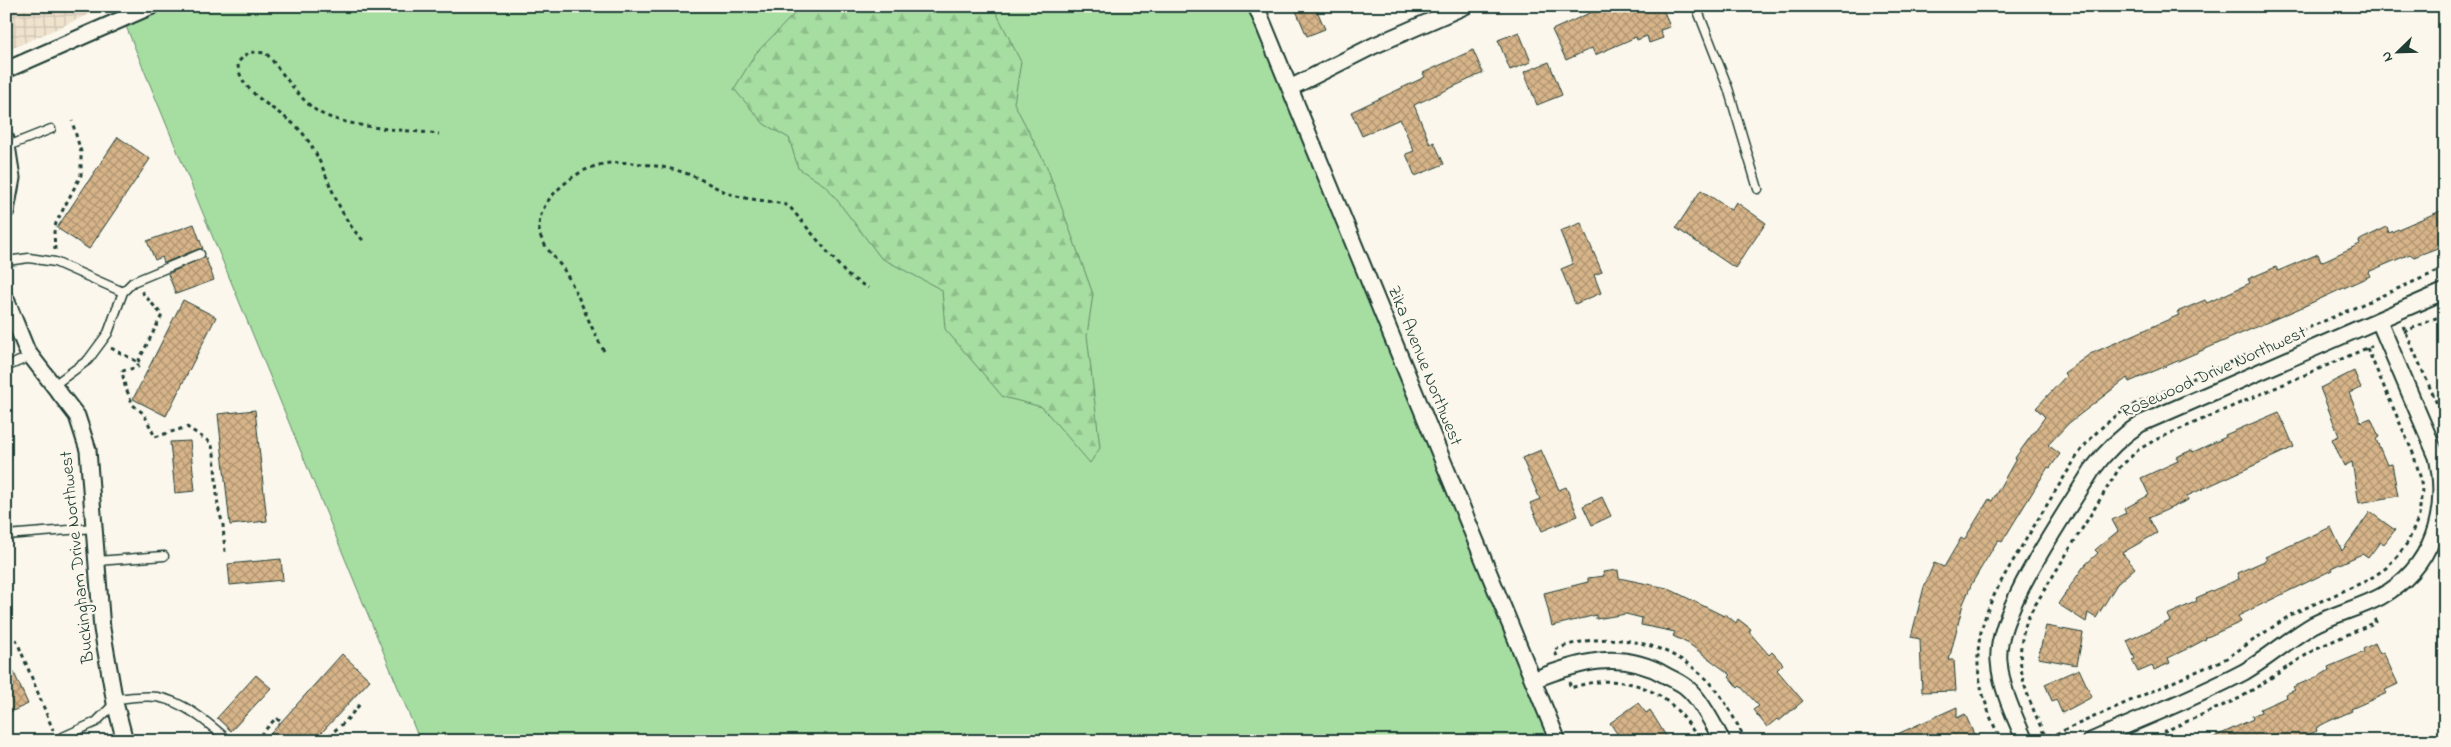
<svg xmlns="http://www.w3.org/2000/svg" width="2451" height="747" font-family="'Indie Flower',sans-serif">
<style>
.industrial{fill:url(#industrial-grid)}
.green{fill:#a6dda1;stroke:#628d6a}
.forest{fill:url(#forest-firs);stroke:#628d6a}
.building{fill:url(#building-cross-hatch);stroke:#1f3d34}
.lines{fill:none;stroke-linecap:round;stroke-linejoin:round}
.service-casing{stroke:#1f3d34;stroke-width:11}
.minor-casing{stroke:#1f3d34;stroke-width:19}
.path{stroke:#1f3d34;stroke-width:3;stroke-dasharray:4 4;stroke-linecap:butt}
.service{stroke:#fbf7ec;stroke-width:8}
.minor{stroke:#fbf7ec;stroke-width:15}
.labels{text-anchor:middle;dominant-baseline:central;stroke-width:4.5;stroke-linejoin:round;paint-order:stroke}
.street-label{font-size:18px;fill:#1f3d34;stroke:#fbf7ec}
</style>
<defs>
<pattern id="industrial-grid" width="8" height="8" patternUnits="userSpaceOnUse" patternTransform="scale(1.25)"><rect width="8" height="8" fill="#f0e3ce"/><path d="M0 4h8M4 0v8" fill="none" stroke="#cdc4b2"/></pattern>
<pattern id="forest-firs" width="22" height="20" patternUnits="userSpaceOnUse" patternTransform="scale(1.25)"><rect width="22" height="20" fill="#a6dda1"/><path d="M5 1l3.5 6h-7zM16 11l3.5 6h-7z" fill="#8ebf8b"/></pattern>
<pattern id="building-cross-hatch" width="8" height="8" patternUnits="userSpaceOnUse" patternTransform="scale(1.25)"><rect width="8" height="8" fill="#d7b489"/><path d="M0 0l8 8M0 8l8-8" fill="none" stroke="#ae9471"/></pattern>
</defs>
<rect width="100%" height="100%" fill="#fbf7ec"/>
<filter id="ink" filterUnits="userSpaceOnUse"><feTurbulence type="fractalNoise" baseFrequency=".02" numOctaves="2"/><feDisplacementMap in="SourceGraphic" scale="10" xChannelSelector="R" yChannelSelector="G"/><feConvolveMatrix kernelMatrix="1 2 1 2 8 2 1 2 1" color-interpolation-filters="sRGB"/></filter>
<g filter="url(#ink)">
<path class="industrial" d="M6,6H108L6,51Z"/>
<path class="green" d="M152,6H1256L1558,741H420L123,19Z"/>
<path class="forest" d="M802,6H993L1021,62L1014,103L1047,167L1093,294L1087,335L1100,448L1090,463L1042,407L1003,397L945,329L942,290L881,258L827,187L798,168L789,138L764,124L734,89L756,53Z"/>
<path class="building" d="M1294,6H1315L1325,29L1307,36Z
M1605,6H1662L1670,27L1660,30L1663,38L1649,43L1647,36L1637,40L1636,37L1595,55L1592,48L1566,60L1552,30Z
M1519,32L1531,62L1510,70L1498,40Z
M1473,50L1483,73L1414,105L1430,144L1434,142L1444,164L1415,176L1406,154L1414,151L1400,119L1362,136L1351,112L1425,77L1423,73Z
M1549,62L1562,95L1537,105L1524,72Z
M118,137L150,159L89,249L57,228Z
M1701,190L1731,210L1736,202L1766,223L1735,268L1676,228Z
M2445,209V245L2414,257L2410,254L2368,272L2370,276L2298,309L2129,382L2127,378L2069,423L2048,445L2060,454L2050,468L2048,467L2002,542L1998,540L1972,583L1963,604L1949,660H1954L1956,691L1922,692L1920,639L1911,637L1924,587L1934,563L1944,567L1961,538L1964,540L1989,499L1992,501L2016,459L2015,458L2045,417L2036,408L2066,376L2064,373L2090,354L2179,315L2177,312L2205,300L2207,303L2250,283L2248,279L2276,267L2278,271L2318,254L2321,262L2360,244L2359,241L2362,239L2387,227L2389,233Z
M1581,223L1602,272L1594,275L1601,293L1575,304L1561,269L1573,264L1560,231Z
M194,224L203,249H198L164,263L162,257L155,260L147,241Z
M205,256L214,280L176,294L168,274Z
M183,300L216,317L166,416L133,399Z
M2354,371L2361,388L2349,393L2361,422L2371,418L2379,437L2376,439L2387,465L2392,464L2398,496L2359,503L2352,462L2344,466L2332,439L2339,436L2320,388Z
M255,410L267,521L230,525L218,414Z
M2279,412L2294,447L2187,496L2188,500L2149,518L2157,533L2122,553L2135,568L2117,584L2096,618L2088,613L2086,622L2058,604L2084,566L2098,553L2095,550L2118,531L2112,520L2126,513L2124,509L2149,495L2141,478L2178,461L2176,457L2192,450L2193,452L2226,437L2225,435Z
M190,441L195,491L175,493L170,442Z
M1541,450L1559,490L1566,487L1578,516L1542,531L1530,503L1540,499L1522,458Z
M1602,497L1611,516L1592,525L1583,506Z
M2370,512L2395,530L2384,544L2380,542L2368,558L2362,554L2331,568L2332,570L2238,616L2241,622L2205,638L2206,639L2191,647L2168,658L2170,663L2154,670L2152,666L2138,672L2132,660L2135,659L2127,641L2170,621L2167,615L2197,601L2196,598L2239,579L2237,573L2267,560L2265,557L2331,527L2342,551Z
M281,559L283,580L230,585L228,564Z
M1618,570L1619,578L1667,588L1724,616L1725,614L1736,623L1738,619L1751,629L1749,632L1769,655L1772,652L1783,664L1777,670L1803,701L1779,721L1777,719L1767,727L1753,710L1759,706L1740,686L1738,688L1729,677L1731,675L1689,644L1673,636L1675,632L1641,625L1642,618L1626,614L1596,619V615L1552,626L1544,593L1588,582V578L1604,576L1603,572Z
M2046,626L2083,633L2077,665L2038,658Z
M2375,643L2380,654L2383,652L2385,656L2398,684L2385,690L2387,693L2351,709L2352,711L2327,722L2316,728L2317,731L2295,741H2206L2253,719L2252,716L2261,712L2260,709L2287,697L2286,694L2295,690L2293,687L2321,675L2329,670L2328,667L2364,652L2363,649Z
M342,654L370,680L314,741H264Z
M6,655L28,704L6,714Z
M2079,669L2092,697L2062,713L2056,699L2052,701L2045,684Z
M256,675L271,688L231,731L217,718Z
M1638,703L1646,713L1650,710L1669,741H1622L1610,723Z
M1957,707V718L1965,714L1977,741H1882Z"/>
<g class="lines">
<g class="service-casing">
<path id="service" d="M1696,6L1728,88L1758,189
M8,146L51,129
M6,261L29,258L55,262L123,292L108,333L88,360L54,385
M123,292L133,282L200,254
M6,367L31,356
M6,535L94,528
M97,561L164,556
M115,699C128,698 144,695 157,697C185,702 208,723 229,741
M54,741L96,722L115,703"/>
</g>
<g class="minor-casing">
<path id="minor" d="M1256,6L1558,741
M6,70L152,6
M1290,88L1373,46L1465,6
M6,139L12,178L6,211
M6,299L27,351L77,416L88,450L102,629L115,703L125,741
M1533,680C1579,662 1620,649 1665,675C1672,679 1680,682 1686,687C1700,698 1714,725 1722,741
M2025,741C2014,715 2001,689 1999,661C1994,614 2066,513 2092,470C2106,451 2120,437 2140,424L2445,291
M2091,741C2142,718 2195,698 2244,672C2268,658 2289,639 2313,625C2334,614 2359,608 2380,597C2433,568 2449,512 2437,457L2379,321"/>
</g>
<path class="path" d="M363,240C332,211 328,162 300,130C281,110 237,93 238,62L249,52L266,53C281,70 299,99 317,111C343,128 407,130 439,134
M55,250L54,232L56,223L81,175V152L72,121
M2403,326L2445,422
M2404,332L2445,314
M111,348L138,362V367L122,371L125,386L133,405L144,414L155,437L187,427L211,443L214,453L218,507L223,525L225,552
M2367,348L2413,453L2420,476L2422,489L2419,516L2408,542L2399,554L2386,568L2368,580L2292,614L2227,658L2051,736L2043,732C2024,688 2011,662 2029,615L2120,467L2138,450L2155,440L2367,348L2372,346
M604,351C589,325 580,296 564,270C556,258 539,243 539,228C539,209 551,195 564,184C593,159 621,160 656,166C668,168 682,171 693,176C708,182 721,192 737,196C755,201 772,200 789,206L847,275L868,288
M138,362L162,315L140,290
M16,639L53,730
M1557,656L1554,650C1610,627 1675,642 1715,688C1728,704 1736,723 1746,741
M1569,682L1571,688C1626,669 1673,691 1699,741
M2163,732L2240,698L2317,648L2376,622L2373,616
M255,741L276,718L281,722
M322,741L345,722L360,704
M2004,741C1995,732 1990,716 1986,704C1963,639 1993,594 2025,541C2043,511 2061,482 2079,453C2095,431 2113,416 2137,403L2445,268"/>
<use href="#service" class="service"/>
<use href="#minor" class="minor"/>
</g>
</g>
<g class="labels">
<g class="street-label">
<text transform="translate(1424 366) rotate(68)">Zika Avenue Northwest</text>
<text transform="translate(2214 373) rotate(-24)">Rosewood Drive Northwest</text>
<text transform="translate(78 557) rotate(-96)">Buckingham Drive Northwest</text>
</g>
</g>
<rect width="2451" height="747" fill="none" stroke="#fbf7ec" stroke-width="25"/>
<rect x="12" y="12" width="2426" height="722" fill="none" stroke="#1f3d34" stroke-width="2" filter="url(#ink)"/>
<g transform="translate(2398 52) rotate(247)" stroke="#fbf7ec" stroke-width="4" paint-order="stroke">
<path d="M0-4L9 19L0 12L-9 19Z" fill="#1f3d34"/>
<text y="-8" font-size="14" font-weight="bold" text-anchor="middle" fill="#1f3d34">N</text>
</g>
</svg>
